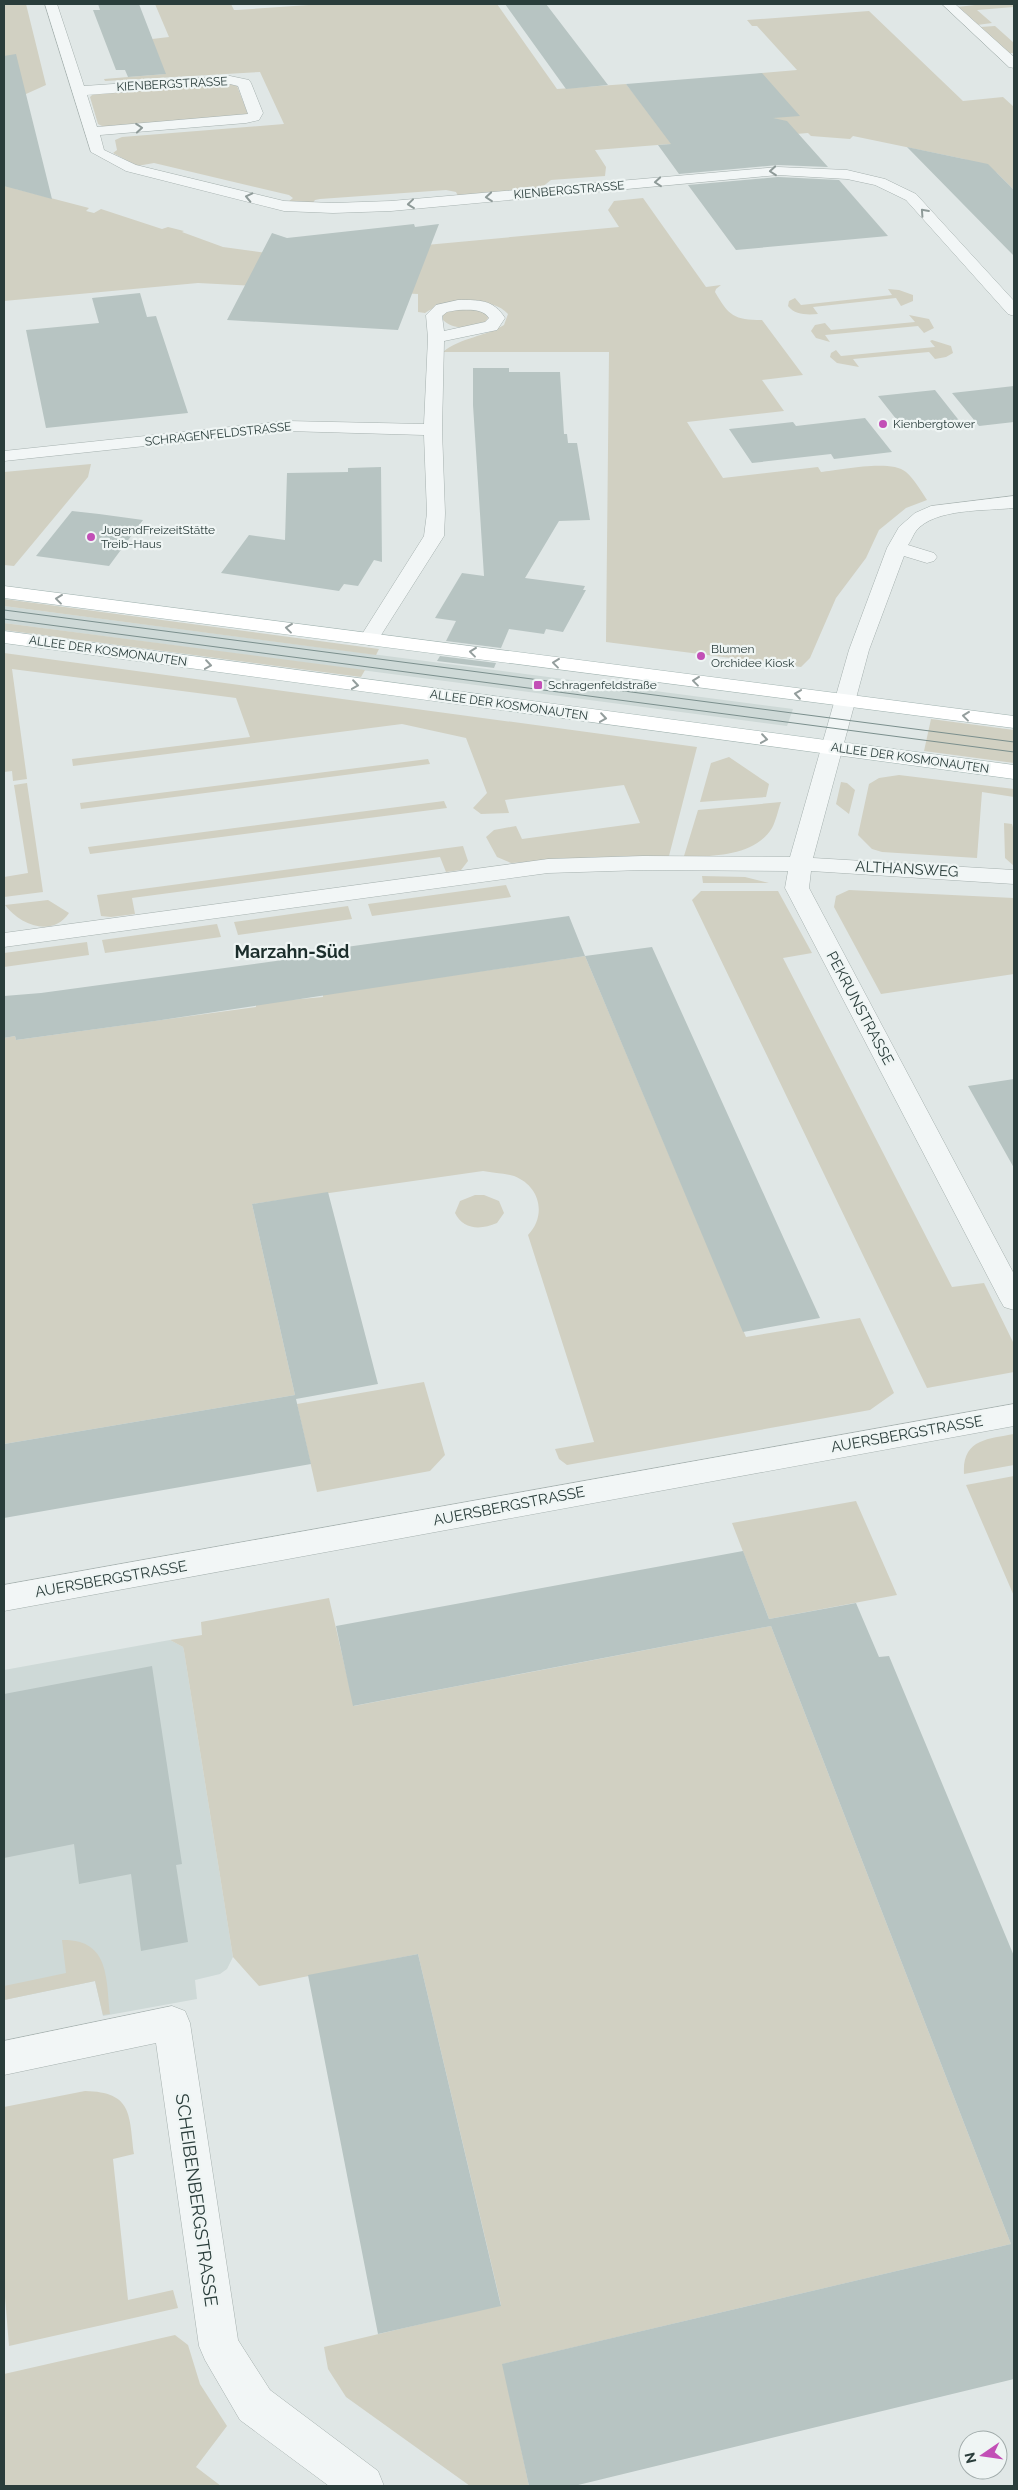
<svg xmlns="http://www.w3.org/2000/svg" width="1018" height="2490" font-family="Raleway,sans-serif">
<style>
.built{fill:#ced9d7}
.green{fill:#d1d0c2}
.building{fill:#b7c4c2}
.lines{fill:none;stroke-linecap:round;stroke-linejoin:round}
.minor-casing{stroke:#a6b1af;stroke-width:1}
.major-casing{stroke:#a0b2af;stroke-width:1}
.minor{fill:#f2f6f6;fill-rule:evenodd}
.major{fill:#fff;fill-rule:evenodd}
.tram{stroke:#7b8f8d;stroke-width:1}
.oneway{stroke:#8e9a98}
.oneway2{stroke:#949e9d}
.poi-dot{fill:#c24fb6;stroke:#eff5f4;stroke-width:2}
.labels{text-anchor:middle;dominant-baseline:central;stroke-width:4.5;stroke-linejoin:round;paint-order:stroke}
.far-street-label{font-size:12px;fill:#2a3d3b;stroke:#eff5f4}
.far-poi-label{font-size:12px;fill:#2a3d3b;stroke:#eff5f4;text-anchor:start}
.street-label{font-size:15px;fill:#2a3d3b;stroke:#eff5f4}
.quarter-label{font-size:18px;font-weight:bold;fill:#1c2e2c;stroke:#eff5f4}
.near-street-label{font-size:18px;fill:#2a3d3b;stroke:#eff5f4}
</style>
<rect width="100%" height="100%" fill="#e0e7e6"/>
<path class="built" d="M4,606L793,709L787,726L4,623Z
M170,1640L183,1647L184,1651L233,1957L227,1969L220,1974L195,1980L197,1999L103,2016L95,1981L4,2000V1670Z"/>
<path class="green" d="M4,4H26L46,85L26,94L4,96Z
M155,4H231L234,10H237L323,4H497L557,89L626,84L638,99L762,73L797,70L757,26H752L747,20L869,11L963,101L1003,97L1014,107V190L997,173L964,159L853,136L850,139L811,136L808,133L595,150L606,167L605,176L551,180L541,188L458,196L456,192L446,190L320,199L315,200L312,204L288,202L293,198L289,195L154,163L137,166L113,153L117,150L115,140L122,137L284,124L260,72L105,81L104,79L165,74L152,39L169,37Z
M984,4H1014V7L977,10L992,23L977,25L957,7Z
M995,26L1014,43V53H1009L980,27Z
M223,82L237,86L248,114L104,127L98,124L90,97L93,94Z
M4,181L16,189L89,208L86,211L94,213L101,209L162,229L168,227L184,231L182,232L223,247L274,254L361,251L619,227L608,210L614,201L643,198L706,287L721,285L716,289L715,292C729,316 734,320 762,320L803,375L762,380L784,411L687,422L723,478L818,467L821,472C840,470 891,459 906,472C914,479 921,491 927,500L906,508L879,530L866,558L836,598L810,658L801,667L606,642L609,352H443C461,337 485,337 504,325L508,314C492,295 443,300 425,313L418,312V294L198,283L4,301Z
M888,289L899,290L913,295V301L901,306L896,298L813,307L818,314C807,315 795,315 788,306L789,301L795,298L801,305L892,295Z
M476,308L489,316L486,322C472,326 455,332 443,320V314L453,309Z
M909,315L929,319L934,328L924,333L918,326L825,335L830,342L816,338L811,331L815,325L825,323L831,330L915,322Z
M932,340L951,346L953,353L946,357L935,359L929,352L853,359L859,367L837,363L830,357L831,353L836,350L841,356L935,347L930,341Z
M91,464L88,477L14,566L4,565V472Z
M4,599L379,649L376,655L4,606Z
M4,623L365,670L361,677L4,630Z
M4,653L697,747L669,856L600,857L511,863L497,857L486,837L494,830L516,826L522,839L640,823L624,785L505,800L509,813L481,814L473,808L487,793L466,738L402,724L73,766L72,759L250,737L236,698L12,669L27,779L13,781L12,771L4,772Z
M931,719L1014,730V763L924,751Z
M729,757L769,784L766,797L700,802L711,763Z
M428,759L430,764L81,809L80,803Z
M899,775L1014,789V797L982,792L977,858L882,852L872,849L858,835L869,784L879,778Z
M841,782L847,783L855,790L849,814L836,804Z
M27,783L43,892L4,897V877L28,873L14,785Z
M444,801L447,808L90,854L88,847Z
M781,802C778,810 776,821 772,828C755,856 712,857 684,856L698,810Z
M1004,823L1012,824L1014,831V866L1005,858Z
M463,846L468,861L461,870L446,872L440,857L132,898L135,914L111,917L101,916L97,895Z
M702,876L745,877L769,883H703Z
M506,885L511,897L372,916L368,904Z
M849,890L1014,898V974L881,994L834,907L836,896Z
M701,891H778L812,953L783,958L952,1287L984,1283L1014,1344V1372L927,1388L692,900Z
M48,900L69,913C52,938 20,925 5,905Z
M348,906L352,919L238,935L234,922Z
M217,924L221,937L105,953L102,940Z
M87,942L89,955L4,967V953Z
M585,956L746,1337L860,1318L894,1393L870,1410L567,1465L559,1459L555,1449L594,1442L528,1235C547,1215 540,1186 514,1176C504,1173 493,1173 483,1171L252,1204L295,1395L4,1444V1038L15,1036L16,1040L256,1007V1003L323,997V994Z
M475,1195H484L499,1201L504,1213L497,1223C481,1230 463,1230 455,1213L460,1201Z
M424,1382L445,1455L430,1471L317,1492L297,1404Z
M1014,1434V1465L964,1474C962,1439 988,1439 1014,1434Z
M1014,1476V1596L966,1485Z
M856,1501L897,1595L769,1619L732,1523Z
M329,1598L354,1706L771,1626L1011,2244L503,2364L529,2486H470L346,2397L328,2369L324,2347L501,2305L418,1954L259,1986L233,1957L184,1651L183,1647L170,1640L202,1635L201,1622Z
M62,1940C110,1939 106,1979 110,2014L103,2015L95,1981L4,2000V1986L66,1973Z
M85,2091C133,2092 129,2115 134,2154L113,2159L128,2300L173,2290L178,2308L9,2346L4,2285V2107Z
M175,2335L188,2345L200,2384L227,2426L196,2467L221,2486H4V2374Z"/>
<path class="building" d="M98,4H139L166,74L128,77L125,70H116L93,10H100Z
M505,4H546L608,85L566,89Z
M16,54L52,199L4,186V56Z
M762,73L800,116L773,118L787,121L828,167L778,165L679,174L658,145L671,144L626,84Z
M907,147L988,164L1014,190V256Z
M778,177L839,180L888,236L736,250L688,185Z
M414,224L415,227L439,224L398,330L227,320L272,233L287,238Z
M140,293L147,317L156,316L188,413L46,428L26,330L99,323L92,298Z
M473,368H509V372H560L564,434H567L568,443H577L590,520L559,521L525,578L585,586L583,590H586L563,632L546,629L544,634L509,629L501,648L446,641L456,621L435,618L462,573L484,576L473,405Z
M1014,386V422L979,426L952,393Z
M935,390L961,423L904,429L878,396Z
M865,418L892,452L834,459L831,454L752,463L729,429L793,422L796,426Z
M381,467L382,562L374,560L358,586L344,584L339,591L221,573L249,535L285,540L287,473L348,472V468Z
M72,511L99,514L143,520L109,566L36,556Z
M440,656L496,663L494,668L437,661Z
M569,916L585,956L155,1021L16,1040L15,1036L4,1038V996L41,993L312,956L310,952Z
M652,947L784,1239L820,1318L743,1332L585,956Z
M1014,1079V1168L968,1086Z
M328,1192L378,1384L296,1399L311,1464L4,1518V1444L295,1395L252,1204Z
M743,1551L769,1619L856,1603L879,1657L889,1656L1014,1956V2379L574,2486H529L502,2364L1011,2244L771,1626L353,1706L336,1626Z
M152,1666L182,1864L176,1865L188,1942L141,1951L131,1874L79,1884L74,1844L4,1858V1694Z
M418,1954L501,2306L378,2334L308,1975Z"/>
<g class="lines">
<g class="minor-casing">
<path id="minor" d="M45,4H57L84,86L230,76L249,80L251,83L263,113L259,120L246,123L100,135L104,150L136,165L284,201L333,203L391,201L778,167L847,170L885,179L916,194L1014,301V316L1008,314L906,200L875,185L847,179L778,175L391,211L333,213L284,211L126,171L91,152ZM230,84L238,86L248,114L97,127L87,95Z
M942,4H955L1014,57V68L1009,67Z
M458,300C479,300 493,299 505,318L497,330L444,341L442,430L445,513L444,536L376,643L369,645L362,643L359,639L424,536L427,513L424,435L287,431L4,461V451L287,421L424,424L428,338L426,315L436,305ZM458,310C469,310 482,308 489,318L485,322L444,331L442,316L447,312Z
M1014,496V508C987,511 934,508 916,531C913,535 911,541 908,545L934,553L937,557L934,561L927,563L904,556L869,650L813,858L1014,870V884L811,871L809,888L1014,1274V1310L1004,1307L1000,1300L785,888L788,871L643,870L548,873L4,947V933L548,859L643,856L790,857L849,650L887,548L899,527L915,513L931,506Z
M1014,1404V1426L4,1611V1585Z
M172,2006L185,2011L190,2023L238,2340L270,2390L378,2471L384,2486H329L240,2420L205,2360L199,2346L156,2043L4,2075V2041Z"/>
</g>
<g class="major-casing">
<path id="major" d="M4,586L1014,716V728L4,598Z
M4,631L1014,765V779L4,643Z"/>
</g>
<use href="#minor" class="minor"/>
<use href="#major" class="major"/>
<path class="tram" d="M4,610L1014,742
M4,619L1014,752"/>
</g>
<defs><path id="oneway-chevron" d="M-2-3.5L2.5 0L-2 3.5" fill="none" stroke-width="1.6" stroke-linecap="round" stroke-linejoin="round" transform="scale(1.25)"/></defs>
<g class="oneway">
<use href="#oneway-chevron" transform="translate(139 128) rotate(-5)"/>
<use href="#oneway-chevron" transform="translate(773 171) rotate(175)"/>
<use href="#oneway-chevron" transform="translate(658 182) rotate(175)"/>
<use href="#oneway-chevron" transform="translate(249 197) rotate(-167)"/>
<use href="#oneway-chevron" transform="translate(489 197) rotate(175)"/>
<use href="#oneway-chevron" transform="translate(411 204) rotate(174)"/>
<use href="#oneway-chevron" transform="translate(924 212) rotate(-132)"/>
</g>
<g class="oneway2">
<use href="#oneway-chevron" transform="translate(59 599) rotate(-173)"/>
<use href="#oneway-chevron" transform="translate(289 628) rotate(-173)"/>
<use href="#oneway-chevron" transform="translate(473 652) rotate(-173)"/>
<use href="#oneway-chevron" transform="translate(556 663) rotate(-173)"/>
<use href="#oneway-chevron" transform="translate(208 665) rotate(8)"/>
<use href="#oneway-chevron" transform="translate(696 681) rotate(-173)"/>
<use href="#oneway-chevron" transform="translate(355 685) rotate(8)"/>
<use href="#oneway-chevron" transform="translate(798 694) rotate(-172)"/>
<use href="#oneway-chevron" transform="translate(966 716) rotate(-173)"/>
<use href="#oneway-chevron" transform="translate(603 718) rotate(8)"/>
<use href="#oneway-chevron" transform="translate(764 739) rotate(8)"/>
</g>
<g class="poi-dot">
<circle cx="883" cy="424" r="5"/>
<circle cx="91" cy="537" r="5"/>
<circle cx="701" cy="656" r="5"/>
<rect x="533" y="680" width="10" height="10" rx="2.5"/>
</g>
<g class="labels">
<g class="far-street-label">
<text transform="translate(172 84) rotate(-3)">KIENBERGSTRASSE</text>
<text transform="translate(569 190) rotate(-5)">KIENBERGSTRASSE</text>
<text transform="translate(218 434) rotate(-6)">SCHRAGENFELDSTRASSE</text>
<text transform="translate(108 651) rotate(8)">ALLEE DER KOSMONAUTEN</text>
<text transform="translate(509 705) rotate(8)">ALLEE DER KOSMONAUTEN</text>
<text transform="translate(910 758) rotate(8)">ALLEE DER KOSMONAUTEN</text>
</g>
<g class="far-poi-label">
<text x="893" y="424">Kienbergtower</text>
<text x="101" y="530">JugendFreizeitStätte<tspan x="101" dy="14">Treib-Haus</tspan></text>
<text x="711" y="649">Blumen<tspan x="711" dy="14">Orchidee Kiosk</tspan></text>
<text x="548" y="685">Schragenfeldstraße</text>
</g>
<g class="street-label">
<text transform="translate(907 869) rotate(3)">ALTHANSWEG</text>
<text transform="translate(860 1008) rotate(62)">PEKRUNSTRASSE</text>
<text transform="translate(907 1434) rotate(-10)">AUERSBERGSTRASSE</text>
<text transform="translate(509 1506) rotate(-11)">AUERSBERGSTRASSE</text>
<text transform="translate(111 1579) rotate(-10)">AUERSBERGSTRASSE</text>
</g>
<g class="quarter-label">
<text x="292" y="951">Marzahn-Süd</text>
</g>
<g class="near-street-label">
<text transform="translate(197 2200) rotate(82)">SCHEIBENBERGSTRASSE</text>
</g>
</g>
<rect width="1018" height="2490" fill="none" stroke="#2a3d3b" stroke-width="10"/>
<g transform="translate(983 2455) rotate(257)"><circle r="24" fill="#eff5f4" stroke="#a0abaa"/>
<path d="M0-4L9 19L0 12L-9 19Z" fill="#c24fb6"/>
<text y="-8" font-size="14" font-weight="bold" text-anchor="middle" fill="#2a3d3b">N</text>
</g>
</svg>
